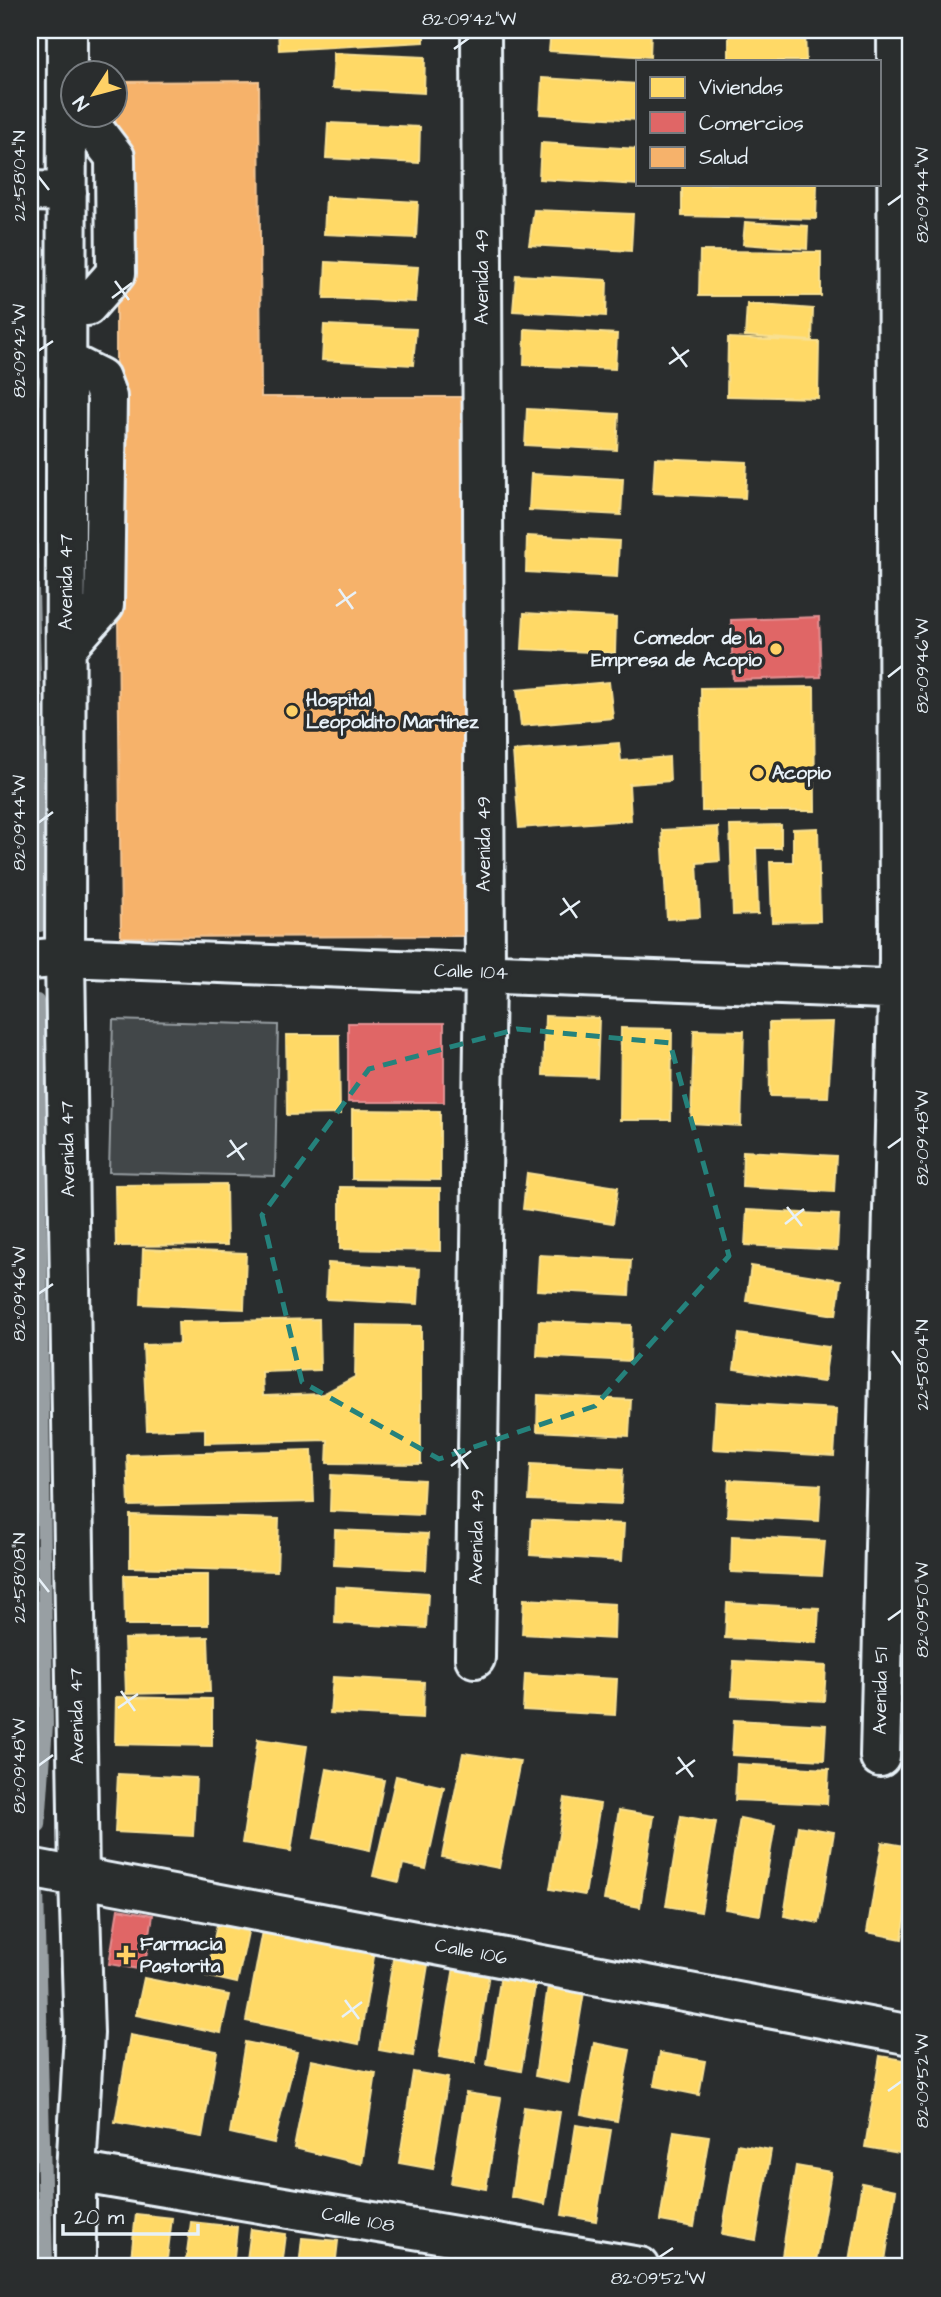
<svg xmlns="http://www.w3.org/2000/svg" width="941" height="2297" font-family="'Architects Daughter',sans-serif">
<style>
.green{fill:#424648;stroke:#959ca0;stroke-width:2}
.homes{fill:#ffd966;stroke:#f8e092;stroke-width:2}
.shops{fill:#e06666;stroke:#e29092;stroke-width:2}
.health{fill:#f6b26b;stroke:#f2c595;stroke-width:2}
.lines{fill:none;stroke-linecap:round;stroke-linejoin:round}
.stream{stroke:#989fa3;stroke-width:14}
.minor-casing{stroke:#e8f1f8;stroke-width:44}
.minor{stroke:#2a2d2e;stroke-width:38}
.marked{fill:none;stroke:#25827c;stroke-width:5;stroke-dasharray:14 9;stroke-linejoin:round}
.ticks{fill:none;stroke:#e8f1f8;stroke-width:2.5}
.poi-dot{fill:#ffd166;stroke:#2a2d2e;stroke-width:2.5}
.labels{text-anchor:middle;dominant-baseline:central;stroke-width:7;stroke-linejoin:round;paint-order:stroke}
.street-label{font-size:19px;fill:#e8f1f8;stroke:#2a2d2e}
.poi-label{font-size:19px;font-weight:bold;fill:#e8f1f8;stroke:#2a2d2e;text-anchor:start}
.neatline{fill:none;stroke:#e8f1f8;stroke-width:2.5}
.ticks-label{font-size:18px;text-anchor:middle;fill:#e8f1f8}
</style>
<rect width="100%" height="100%" fill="#2a2d2e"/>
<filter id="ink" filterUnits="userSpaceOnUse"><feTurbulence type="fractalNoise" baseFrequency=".0143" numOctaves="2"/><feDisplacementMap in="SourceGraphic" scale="14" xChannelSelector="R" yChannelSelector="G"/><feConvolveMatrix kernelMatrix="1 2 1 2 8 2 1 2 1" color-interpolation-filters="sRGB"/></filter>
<g filter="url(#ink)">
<path class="green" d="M113,1020L278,1025L275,1176L109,1172Z"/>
<path class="homes" d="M136,30H231L230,40L136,32Z
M278,30H424V42L279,50Z
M551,30H651L650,57L549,51Z
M729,30H805L806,61H729Z
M334,53L425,57L424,93L332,88Z
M542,78L638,84V120L540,114Z
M328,123L420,127L419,163L326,158Z
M541,143L638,149L640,185L539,179Z
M682,184H817L816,219L682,216Z
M326,197L418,202L416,238L324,234Z
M534,210L633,214L631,251L529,245Z
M745,222L808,226L807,249L743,244Z
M700,251L821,252V296H699Z
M326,262L418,267L415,302L324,298Z
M516,275L607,280L606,316L513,311Z
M747,304L813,309L812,341L745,336Z
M324,325L416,329L413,365L322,360Z
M525,329L617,334L615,369L524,365Z
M728,338L819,342L818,398L727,396Z
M527,409L619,414L617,450L525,445Z
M655,458L747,462L745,498L653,493Z
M531,474L623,479L621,515L529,510Z
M527,536L619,541L617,577L526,572Z
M524,613L616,618L615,653L522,649Z
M609,682L613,718L521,726L517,690Z
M814,687L815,811H702L701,688Z
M619,743L621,761L669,757L670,781L629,784L631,820L519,828L513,751Z
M781,825V848H756L758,914L733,915L730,826Z
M718,827L720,861L697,863L700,917L667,919L662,830Z
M818,828L820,921L772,922L770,862H793V829Z
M545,1016L599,1018L597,1077L543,1075Z
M833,1022L828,1097L770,1096L769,1023Z
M621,1028L672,1029L671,1120H620Z
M694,1030L744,1031L741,1126L691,1123Z
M286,1035H339L340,1114L287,1115Z
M352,1110L440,1111V1180L352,1179Z
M743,1151L836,1156L834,1192L742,1187Z
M527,1173L618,1187L613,1223L523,1209Z
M226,1184L227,1245L116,1246L115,1185Z
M340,1187L440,1188V1251L340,1249Z
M747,1210L839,1215L837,1250L745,1245Z
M143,1249L246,1253L244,1309L141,1304Z
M539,1255L631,1260L629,1295L537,1290Z
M328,1263L420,1269L418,1304L326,1299Z
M751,1266L841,1280L836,1315L746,1301Z
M319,1319L320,1370L262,1372L263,1396L323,1394L355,1377L356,1325L421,1326V1464L327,1463L328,1440L205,1443V1428L147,1430L143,1345L179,1344L178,1322Z
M539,1321L631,1325L630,1361L537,1356Z
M739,1334L829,1347L824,1382L734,1369Z
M538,1395L631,1400L629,1436L537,1431Z
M716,1402L837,1409L834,1456L713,1449Z
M312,1450L314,1502L129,1506L127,1455Z
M531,1464L623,1469L621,1504L529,1500Z
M331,1475L424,1480L422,1515L330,1511Z
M729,1480L821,1485L819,1521L727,1516Z
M130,1515L279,1519L277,1571L130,1567Z
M532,1520L624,1524L622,1561L530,1555Z
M335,1530L428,1534L426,1570L334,1565Z
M732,1536L825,1541L822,1576L731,1572Z
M124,1575H208V1625H125Z
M336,1587L428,1593L426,1628L335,1623Z
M524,1599L615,1604L614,1639L522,1634Z
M727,1603L819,1608L817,1643L725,1638Z
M208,1637L210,1692L126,1694L124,1639Z
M734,1661L826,1666L824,1701L732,1696Z
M525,1674L617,1679L615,1715L523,1710Z
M333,1677L424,1682L423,1718L330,1713Z
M116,1697L212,1699V1746L115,1744Z
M734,1720L826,1725L824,1760L732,1755Z
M258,1739L307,1746L291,1851L242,1843Z
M463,1753L520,1761L499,1868L442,1857Z
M737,1764L829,1769L827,1804L735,1800Z
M327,1769L384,1780L370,1850L314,1838Z
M118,1774L196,1778L193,1836L115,1832Z
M396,1776L444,1787L426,1869L403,1864L399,1882L373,1876Z
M565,1798L600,1804L585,1895L550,1889Z
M619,1810L654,1816L640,1907L604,1900Z
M681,1816L716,1822L701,1912L666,1906Z
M740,1818L775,1825L760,1915L725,1909Z
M798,1826L834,1832L819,1923L784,1916Z
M882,1842L911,1847V1882L902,1939L867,1932Z
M217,1925L248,1932L237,1983L206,1976Z
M263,1931L375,1951L359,2044L246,2021Z
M393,1959L428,1965L413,2056L379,2050Z
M454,1967L489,1973L475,2063L439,2057Z
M501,1974L536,1980L521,2071L487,2065Z
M144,1978L229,1995L221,2033L136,2015Z
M548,1986L584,1992L569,2083L535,2076Z
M130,2035L217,2051L202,2137L115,2122Z
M245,2042L297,2052L274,2143L230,2133Z
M594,2043L630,2050L617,2121L581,2114Z
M660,2053L705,2061L699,2095L654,2086Z
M880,2056L911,2061V2082L900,2153L865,2147Z
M311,2060L376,2073L362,2164L294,2148Z
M413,2072L448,2078L433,2169L399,2163Z
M466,2093L501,2098L486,2189L451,2183Z
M524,2107L560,2112L545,2204L511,2197Z
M576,2125L611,2130L596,2221L562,2215Z
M674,2131L709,2136L694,2227L660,2221Z
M737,2144L771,2150L756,2240L722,2234Z
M796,2166L831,2172L816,2262L782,2256Z
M862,2183L896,2190L884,2267H848Z
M136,2214L172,2218L166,2267H130Z
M191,2222L237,2227L233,2267H185Z
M251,2229L286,2234L282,2267H246Z
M302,2238L338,2241L335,2267H299Z
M390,2261L425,2265V2267H389Z"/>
<path class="shops" d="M819,617L821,677L733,680L731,620Z
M348,1023H444V1102H348Z
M118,1909L153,1915L144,1970L109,1964Z"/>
<path class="health" d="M259,81L261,397H463L467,936L121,937L116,402V82Z"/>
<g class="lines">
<path class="stream" d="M30,438L33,380
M30,506L40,925
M37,1001L46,1725L39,1825
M37,1889L46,2267"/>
<g class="minor-casing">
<path id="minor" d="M67,30L65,957L79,1878L84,2033L76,2172V2267
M30,191L67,192
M67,306H87L116,273L115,157L96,132L68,125
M66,648L104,605L107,397L100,378L68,362
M30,960L65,957L911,990
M475,1658L485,972L481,30
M880,1757L899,959L897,30
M30,1868L911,2035
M76,2172L640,2267"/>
</g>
<use href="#minor" class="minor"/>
</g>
</g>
<path class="marked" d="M517,1029L670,1043L729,1256L595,1406L439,1459L302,1382L262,1215L369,1069Z"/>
<path class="ticks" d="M454,49L469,38M38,176L49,190M888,205L902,195M115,281L129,300M112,298L132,283M672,347L687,367M38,351L53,341M669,364L689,350M339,589L353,609M336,606L356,592M888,677L902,666M38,823L53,812M563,898L577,918M560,915L580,901M230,1140L244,1160M888,1148L902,1138M227,1157L247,1143M787,1207L802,1226M785,1224L804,1209M38,1294L53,1284M892,1351L902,1365M454,1449L468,1469M451,1466L471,1451M38,1578L49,1592M888,1620L902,1610M121,1691L135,1711M118,1708L138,1694M678,1757L693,1777M38,1766L53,1755M676,1774L695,1760M345,2000L359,2019M342,2017L362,2002M888,2091L902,2081M658,2258L673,2248"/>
<g class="poi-dot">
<circle cx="776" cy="649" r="7"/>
<circle cx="292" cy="711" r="7"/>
<circle cx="758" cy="773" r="7"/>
<path d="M122.5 1944.5h7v7h7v7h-7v7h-7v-7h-7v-7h7z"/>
</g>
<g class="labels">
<g class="street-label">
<text transform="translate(482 277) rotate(-90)">Avenida 49</text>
<text transform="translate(66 582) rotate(-90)">Avenida 47</text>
<text transform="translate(484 844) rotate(-90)">Avenida 49</text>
<text transform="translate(471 972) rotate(2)">Calle 104</text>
<text transform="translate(68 1149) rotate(-91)">Avenida 47</text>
<text transform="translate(477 1537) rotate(-89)">Avenida 49</text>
<text transform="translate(881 1691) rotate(-89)">Avenida 51</text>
<text transform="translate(77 1716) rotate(-91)">Avenida 47</text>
<text transform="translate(471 1952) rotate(11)">Calle 106</text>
<text transform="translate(358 2220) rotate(10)">Calle 108</text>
</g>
<g class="poi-label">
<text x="762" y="638" text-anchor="end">Comedor de la<tspan x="762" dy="22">Empresa de Acopio</tspan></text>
<text x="306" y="700">Hospital<tspan x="306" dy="22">Leopoldito Martínez</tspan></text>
<text x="772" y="773">Acopio</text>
<text x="140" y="1944">Farmacia<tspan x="140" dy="22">Pastorita</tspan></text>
</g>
</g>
<rect width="941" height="2297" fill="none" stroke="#2a2d2e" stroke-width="77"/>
<rect x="636" y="60" width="245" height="126" fill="#2a2d2e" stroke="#767b7f" stroke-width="2"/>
<rect x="650" y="77" width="35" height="21" fill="#ffd966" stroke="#767b7f" stroke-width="2"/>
<text x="699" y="94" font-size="21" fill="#e8f1f8">Viviendas</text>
<rect x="650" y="112" width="35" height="21" fill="#e06666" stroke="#767b7f" stroke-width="2"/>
<text x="699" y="130" font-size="21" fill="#e8f1f8">Comercios</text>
<rect x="650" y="147" width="35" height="21" fill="#f6b26b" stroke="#767b7f" stroke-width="2"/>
<text x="699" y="164" font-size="21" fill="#e8f1f8">Salud</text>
<g transform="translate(94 94) rotate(234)"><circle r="33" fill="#2a2d2e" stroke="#767b7f" stroke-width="2"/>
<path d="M0-5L12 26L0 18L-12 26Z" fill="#ffd166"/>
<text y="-10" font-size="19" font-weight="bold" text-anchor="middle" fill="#e8f1f8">N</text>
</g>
<path d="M63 2224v10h135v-10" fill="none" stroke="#e8f1f8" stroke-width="3.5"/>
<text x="74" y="2224" font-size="21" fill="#e8f1f8" stroke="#2a2d2e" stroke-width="5" paint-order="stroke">20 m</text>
<rect x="38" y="38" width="864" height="2220" class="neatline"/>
<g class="ticks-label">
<text x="469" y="25">82°09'42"W</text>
<text transform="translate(19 176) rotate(-90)" y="6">22°58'04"N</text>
<text transform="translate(922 195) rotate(-90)" y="6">82°09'44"W</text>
<text transform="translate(19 351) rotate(-90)" y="6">82°09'42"W</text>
<text transform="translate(922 666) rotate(-90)" y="6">82°09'46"W</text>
<text transform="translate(19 823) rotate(-90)" y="6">82°09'44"W</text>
<text transform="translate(922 1138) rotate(-90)" y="6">82°09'48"W</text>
<text transform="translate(19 1294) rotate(-90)" y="6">82°09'46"W</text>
<text transform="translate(922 1365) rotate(-90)" y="6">22°58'04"N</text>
<text transform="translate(19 1578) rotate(-90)" y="6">22°58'08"N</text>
<text transform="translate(922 1610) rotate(-90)" y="6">82°09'50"W</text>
<text transform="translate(19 1766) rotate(-90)" y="6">82°09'48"W</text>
<text transform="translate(922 2081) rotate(-90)" y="6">82°09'52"W</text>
<text x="658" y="2284">82°09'52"W</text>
</g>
</svg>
